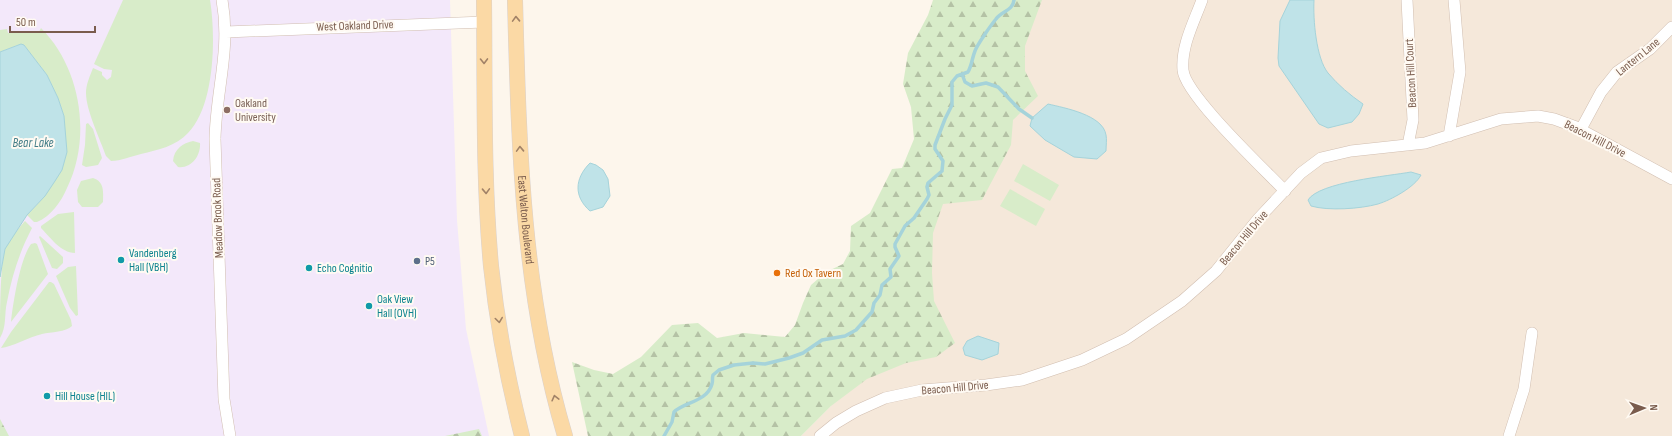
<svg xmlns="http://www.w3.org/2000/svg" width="1672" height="436" font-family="'Sofia Sans Condensed',sans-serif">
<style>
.residential{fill:#f5e8da}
.education{fill:#f3e8fa}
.grass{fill:#d8ecc9}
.forest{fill:url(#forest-firs)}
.water{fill:#bfe3e8;stroke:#a5d3da}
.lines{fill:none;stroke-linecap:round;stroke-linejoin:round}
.stream{stroke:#a5d3da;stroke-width:3.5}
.minor-casing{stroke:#d1beb0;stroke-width:12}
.major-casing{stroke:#dad1cd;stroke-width:16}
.minor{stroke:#fff;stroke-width:11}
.major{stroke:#fbd9a5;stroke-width:15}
.oneway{stroke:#a18267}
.education-dot{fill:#8d6e63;stroke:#fffaf3;stroke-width:1.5}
.culture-dot{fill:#0f9aa8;stroke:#fffaf3;stroke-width:1.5}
.service-dot{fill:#5c6f8a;stroke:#fffaf3;stroke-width:1.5}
.food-dot{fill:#e8710a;stroke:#fffaf3;stroke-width:1.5}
.labels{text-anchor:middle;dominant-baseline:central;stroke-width:4;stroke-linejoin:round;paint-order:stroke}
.street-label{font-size:12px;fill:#7a5c4d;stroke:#fffaf3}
.education-label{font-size:12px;fill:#785e54;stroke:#fffaf3;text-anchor:start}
.culture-label{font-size:12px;fill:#0d838f;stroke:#fffaf3;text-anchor:start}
.service-label{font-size:12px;fill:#4e5e75;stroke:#fffaf3;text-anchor:start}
.food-label{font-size:12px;fill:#c56008;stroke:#fffaf3;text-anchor:start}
.water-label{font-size:13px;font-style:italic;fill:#437c86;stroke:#fffaf3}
</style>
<defs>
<pattern id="forest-firs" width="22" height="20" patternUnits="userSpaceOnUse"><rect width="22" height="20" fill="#d8ecc9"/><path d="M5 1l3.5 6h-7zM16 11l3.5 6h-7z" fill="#b4c2a5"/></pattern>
</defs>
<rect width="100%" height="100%" fill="#fdf6ec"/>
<path class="residential" d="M1035,0H1672V436H801L831,406Z"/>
<path class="education" d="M0,0H450L457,220L466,329L489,436H0Z"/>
<path class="grass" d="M123,0H210C216,36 215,106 188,133C176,146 158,150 141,154C132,156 121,161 111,161L106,156C100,139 86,110 86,93C86,84 90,76 93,68L102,72V75L107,80L111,77L112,70L104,69L94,64Z
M41,28C81,68 92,137 67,188C61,202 51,216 37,222H34L27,215L45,196L64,116L58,98L47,75L24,45H18L0,52V30L7,29L8,33L39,32Z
M88,123L93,129L102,158L98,165L86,167L82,165L85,145L86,124Z
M193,141L200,143C201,156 191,169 178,167L173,161C174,149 183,143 193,141Z
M1023,164L1059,185L1050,201L1014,181Z
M93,178C105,182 103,192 103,202L98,207H82L78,202L77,190L81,181Z
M1010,189L1045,209L1036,226L1000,206Z
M74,212L75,253C61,253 50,237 41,228V226L58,214Z
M25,221L32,228C20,251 12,275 7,302C4,314 7,326 0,338C0,317 0,266 5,248C10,239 18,229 25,221Z
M40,236L63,257V263L57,269L52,268L39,237Z
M35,243L37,244L48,274L11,322C13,303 20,259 31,244Z
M76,266L78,315L76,316L70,308L56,276L68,267Z
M49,282H51L54,284L71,320L72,326C66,332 51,332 42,334C29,337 12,347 1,348L11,332Z"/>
<path class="forest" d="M933,0H1042L1025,46V71L1038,96L1013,120L1011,145L982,200L943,204L933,233L932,273L934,301L955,343L936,357L906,363L867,379L831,406L801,436H588L572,362L594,370L613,374L641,357L672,325L698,323L717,338L744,333L785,337L795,325L803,303L811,285L826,272L843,264L850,251L851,226L870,213L892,169L902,168L914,139L911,107L903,84L908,53L928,15Z
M0,419L9,436H0Z
M479,429L482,436H445Z"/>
<path class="water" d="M1290,0H1314C1313,19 1316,58 1328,73C1338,85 1350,95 1363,104L1359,114L1352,122L1328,128L1319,124L1279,66L1278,58L1280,21Z
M21,44L24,45L47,75L58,98L64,116L67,152L62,170L55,181L45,196L27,215L5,249L0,277V52Z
M1048,104C1065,108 1103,115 1106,135C1107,139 1106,146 1106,151L1097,159L1074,157L1045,140L1030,126L1032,118Z
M590,163L596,165L603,170L608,179L610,196L603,207L590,211C574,197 574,179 590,163Z
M1411,172L1421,175C1415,187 1391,200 1378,204C1360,209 1328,211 1311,206L1308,200C1319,182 1389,176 1411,172Z
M978,336L999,343L998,354L982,360L965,355L963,348L967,341Z"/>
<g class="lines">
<path class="stream" d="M962,74L965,82L972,86L986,83L998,87L1019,109L1032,118
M664,436L672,422L674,412C684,402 707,402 712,384C713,381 712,378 713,375L719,370L734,365L753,363L765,364L789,358L803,353L822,340L845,336L856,330L872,312L874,303L880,295L882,285L891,277L890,269L899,256L895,247V244L905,226L914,218L927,199L929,195L927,187L928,183L942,171L943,161L935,149V145L945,119L952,105V82L957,76L968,72C972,65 972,58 975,51C977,45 991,25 996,19C1001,11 1013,11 1014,0"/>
<g class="minor-casing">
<path id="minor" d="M222,0C231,50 216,90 215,139L224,399L230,436
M1202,0C1194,22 1181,46 1183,70C1185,95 1264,169 1285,191
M1407,0L1413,120L1408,145
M226,32L484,22
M1581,129L1601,92L1617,72L1650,49L1672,27
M1449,136L1460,72L1454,0
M820,436L836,423L856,411L885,398L922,390L986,385L1022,380L1082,360L1126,339L1182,301L1216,271L1258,219L1301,173L1321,158L1351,151L1425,143L1501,119L1538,116L1554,119L1576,127L1672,179
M1509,436L1524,389L1532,333"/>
</g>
<g class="major-casing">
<g id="major">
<path d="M484,0C485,89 483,178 491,266C497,323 508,381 522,436"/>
<path id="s1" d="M515,0C519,149 522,291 565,436"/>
</g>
</g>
<use href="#minor" class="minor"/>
<use href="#major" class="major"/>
</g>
<defs><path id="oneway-chevron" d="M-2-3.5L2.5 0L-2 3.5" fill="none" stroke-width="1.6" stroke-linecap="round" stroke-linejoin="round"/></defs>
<g class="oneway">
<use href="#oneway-chevron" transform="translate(516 19) rotate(-92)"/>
<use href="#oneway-chevron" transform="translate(484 61) rotate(89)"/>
<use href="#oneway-chevron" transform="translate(520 149) rotate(-92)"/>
<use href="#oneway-chevron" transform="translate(486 191) rotate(88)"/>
<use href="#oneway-chevron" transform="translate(499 320) rotate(82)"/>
<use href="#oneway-chevron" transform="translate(555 398) rotate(-104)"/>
</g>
<circle class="education-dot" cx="227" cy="110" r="4"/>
<g class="culture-dot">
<circle cx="121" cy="260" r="4"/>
<circle cx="309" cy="268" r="4"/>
<circle cx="369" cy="306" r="4"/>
<circle cx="47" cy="396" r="4"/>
</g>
<circle class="service-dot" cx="417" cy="261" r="4"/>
<circle class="food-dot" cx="777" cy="273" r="4"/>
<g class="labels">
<g class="street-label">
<text transform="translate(355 26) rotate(-2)">West Oakland Drive</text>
<text transform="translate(1638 57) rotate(-39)">Lantern Lane</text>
<text transform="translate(1411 73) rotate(-93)">Beacon Hill Court</text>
<text transform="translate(1595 139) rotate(27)">Beacon Hill Drive</text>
<text transform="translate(218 218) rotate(-92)">Meadow Brook Road</text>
<text stroke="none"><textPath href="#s1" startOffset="220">East Walton Boulevard</textPath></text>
<text transform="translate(1244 238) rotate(-50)">Beacon Hill Drive</text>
<text transform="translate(955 388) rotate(-5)">Beacon Hill Drive</text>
</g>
<g class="education-label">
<text x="235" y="103">Oakland<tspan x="235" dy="14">University</tspan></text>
</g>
<g class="culture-label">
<text x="129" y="253">Vandenberg<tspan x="129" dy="14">Hall (VBH)</tspan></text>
<text x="317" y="268">Echo Cognitio</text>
<text x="377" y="299">Oak View<tspan x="377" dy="14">Hall (OVH)</tspan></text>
<text x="55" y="396">Hill House (HIL)</text>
</g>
<g class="service-label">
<text x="425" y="261">P5</text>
</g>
<g class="food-label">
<text x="785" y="273">Red Ox Tavern</text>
</g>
<g class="water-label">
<text x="33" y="143">Bear Lake</text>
</g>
</g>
<g transform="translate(1644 408) rotate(88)" stroke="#fffaf3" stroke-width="3" paint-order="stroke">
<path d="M0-3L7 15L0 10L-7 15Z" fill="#7a5c4d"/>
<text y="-6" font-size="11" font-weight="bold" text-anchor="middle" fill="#7a5c4d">N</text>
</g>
<path d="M10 26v6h85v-6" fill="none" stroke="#7a5c4d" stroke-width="2"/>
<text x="16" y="26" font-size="12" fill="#7a5c4d" stroke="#fffaf3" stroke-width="3" paint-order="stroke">50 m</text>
</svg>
